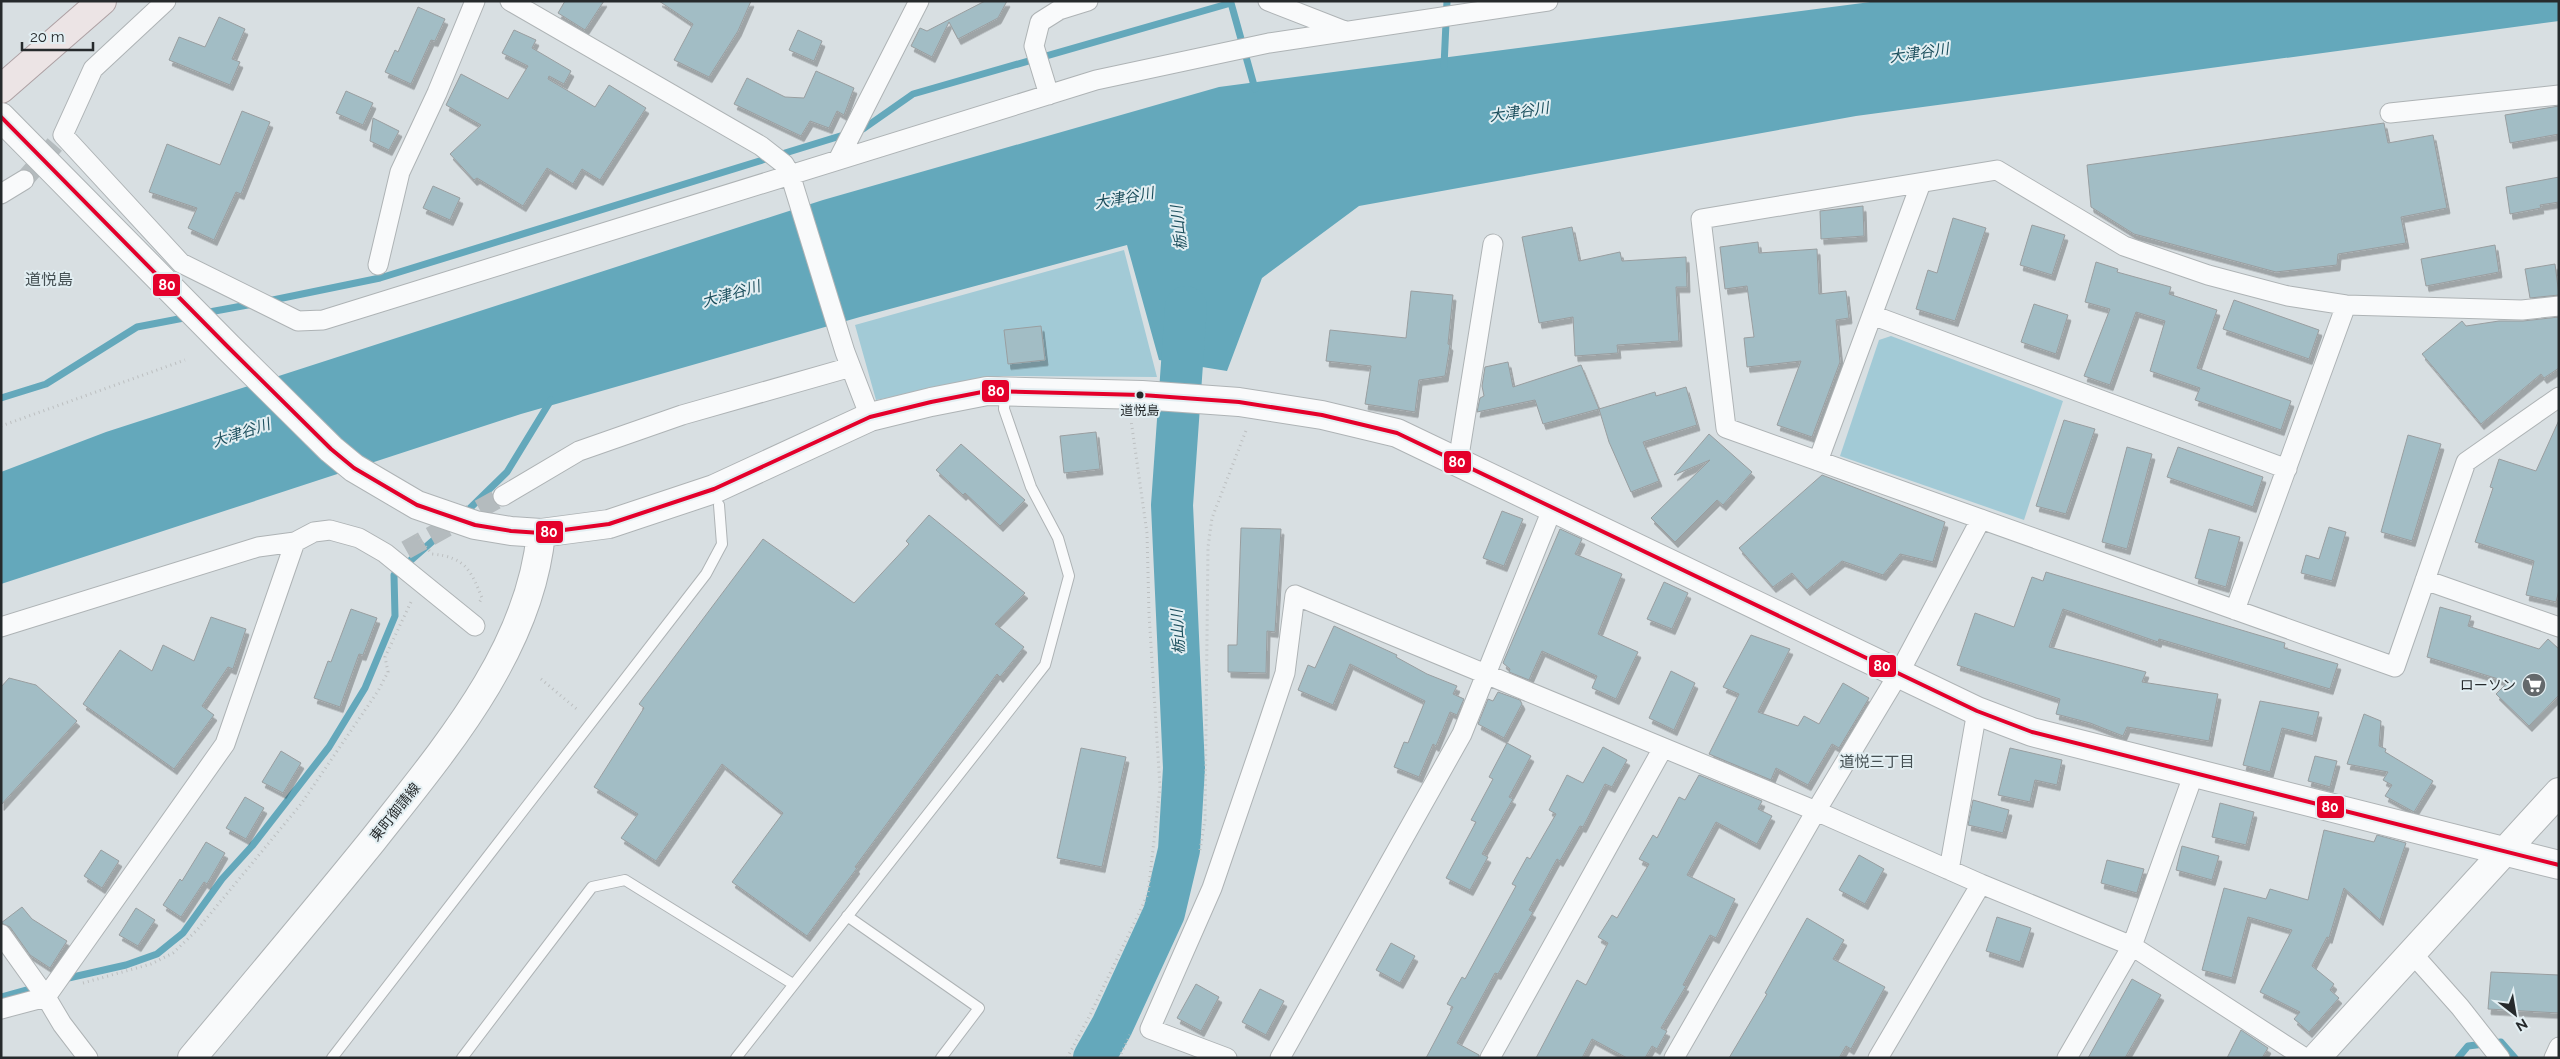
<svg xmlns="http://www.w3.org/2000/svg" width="2560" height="1059" font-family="Raleway,'Noto Sans JP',sans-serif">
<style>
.green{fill:#a2cad6}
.water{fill:#64a8bb}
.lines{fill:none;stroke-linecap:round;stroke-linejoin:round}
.stream{stroke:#64a8bb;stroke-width:7}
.river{stroke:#64a8bb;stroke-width:42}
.building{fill:#a2bdc5;stroke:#999ea0;filter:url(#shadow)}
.street-tunnel{stroke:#b4bbbe;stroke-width:19;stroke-dasharray:19 9;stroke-linecap:butt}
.lane-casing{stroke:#aeb3b5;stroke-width:12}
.street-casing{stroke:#aeb3b5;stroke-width:21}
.secondary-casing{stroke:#aeb3b5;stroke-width:30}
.primary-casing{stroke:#ada0a3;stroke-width:30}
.path{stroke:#bcbfc0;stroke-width:3;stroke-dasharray:1 4;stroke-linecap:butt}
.lane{stroke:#f9fafb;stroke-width:10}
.street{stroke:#f9fafb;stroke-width:19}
.secondary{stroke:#f9fafb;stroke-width:28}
.primary{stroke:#ece4e5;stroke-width:28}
.bus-1-casing{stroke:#e2eef2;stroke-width:8}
.bus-1{stroke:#e4002b;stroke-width:4}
.bus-dot{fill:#262a2c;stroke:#e2eef2;stroke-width:2}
.labels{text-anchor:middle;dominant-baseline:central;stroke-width:4;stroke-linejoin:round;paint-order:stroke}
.bus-label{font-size:13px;fill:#262a2c;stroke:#e2eef2}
.poi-label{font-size:14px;fill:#262a2c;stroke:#e2eef2;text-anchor:end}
.street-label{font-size:14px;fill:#262a2c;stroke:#e2eef2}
.water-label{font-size:15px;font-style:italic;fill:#1c4f5d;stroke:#e2eef2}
.neighbourhood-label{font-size:15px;fill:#455053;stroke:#e2eef2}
.quarter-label{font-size:16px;fill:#455053;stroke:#e2eef2}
.line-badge{stroke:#e2eef2;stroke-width:2}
.badge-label{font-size:14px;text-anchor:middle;font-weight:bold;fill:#fff}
</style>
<defs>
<filter id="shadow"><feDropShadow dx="3" dy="5.5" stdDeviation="0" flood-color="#0004"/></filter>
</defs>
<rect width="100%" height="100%" fill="#d8dfe2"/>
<path class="green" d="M1124,250L1157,377L1003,376L876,400L855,325Z
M1891,336L2063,401L2024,520L1840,456L1879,340Z"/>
<path class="water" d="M1878,1H2559V21L1856,116L1359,206L1262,278L1227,371L1159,360L1127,245L860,317L521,414L1,584V472L106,432L823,200L1219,87Z"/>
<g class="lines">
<path class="stream" d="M1444,66L1447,1
M268,301L380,278L863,129L913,94L1231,3L1255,89
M204,313L253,304
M1,398L46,384L137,327L189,317
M464,514L507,472L551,400
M64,979L126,965L157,954L183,933L222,879L252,846L329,747L365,688L395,616L394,575L452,524
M1,997L37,987
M2458,1058L2468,1046L2501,1042L2515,1058"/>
<path class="river" d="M1094,1058L1112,1026L1164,913L1179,850L1184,768L1172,505L1186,307"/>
</g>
<path class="building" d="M565,1H604L585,30L558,13Z
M659,1H751L738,31L709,77L674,60L693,24Z
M985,1H1007L998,18L958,39L949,22L932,57L911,46L920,28L927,31Z
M418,7L445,19L435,41L431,40L411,84L385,72L395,50L398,52Z
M219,17L245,29L232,59L240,62L230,85L169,60L179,37L205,47Z
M514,30L536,40L532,48L571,71L564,84L549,76L548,79L595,107L609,85L646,108L600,180L582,169L573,184L547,168L523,206L477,178L474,180L450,154L481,125L446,105L461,74L508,99L528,66L502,53Z
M798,30L822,41L814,61L789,50Z
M816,71L854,88L844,115L837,111L829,128L810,121L801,136L734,104L747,78L785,97L804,98Z
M346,91L373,103L363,125L336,113Z
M2559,106V134L2510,143L2505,115Z
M242,111L270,122L241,194L236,192L214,240L188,228L197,208L149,192L167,144L220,165Z
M373,118L399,131L389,150L370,141Z
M2384,123L2388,143L2433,135L2447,208L2401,217L2406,243L2338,254L2337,265L2276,272L2134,234L2091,207L2087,165Z
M2559,177V202L2540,205L2541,208L2510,214L2506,187Z
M433,186L460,198L450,220L423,208Z
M1863,206L1864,236L1821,239L1820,211Z
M1953,218L1986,228L1955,321L1916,309L1928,270L1937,273Z
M2032,225L2065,235L2052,275L2020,265Z
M1572,227L1579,261L1620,252L1622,261L1686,257L1687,287H1676L1679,341L1617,345L1618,353L1575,356L1573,317L1539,323L1522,237Z
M1758,242L1759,253L1817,249L1819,294L1846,291L1849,318L1836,320L1840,362L1812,437L1777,425L1801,361L1747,367L1744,338L1754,337L1747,286L1725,289L1720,247Z
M2495,245L2499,272L2426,286L2421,259Z
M2096,262L2118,269L2117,272L2171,287L2169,294L2217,310L2197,368L2291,401L2281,430L2195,400L2200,388L2150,371L2165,321L2136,312L2110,385L2084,376L2110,309L2085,302Z
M2555,264L2559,295L2530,298L2525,269Z
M1411,291L1453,295L1448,344L1450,345L1445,376L1419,380L1415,412L1365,404L1371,366L1326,361L1330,330L1406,338Z
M2234,300L2319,330L2309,359L2223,329Z
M2034,304L2068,315L2056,354L2021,342Z
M2559,317V368L2544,378L2541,374L2481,424L2422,354L2462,321L2466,326L2499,321H2523Z
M1041,326L1045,360L1008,364L1004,330Z
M1508,362L1513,387L1581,365L1599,409L1543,424L1535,400L1477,412L1480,398L1484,396L1482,386L1485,367Z
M1686,387L1697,425L1643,442L1659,481L1631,492L1609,442L1599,409L1655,392L1656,396Z
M2064,420L2095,429L2066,514L2036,506Z
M2559,420V590L2556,602L2526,595L2534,561L2475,542L2493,488L2490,487L2499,459L2536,471Z
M1096,432L1100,469L1064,473L1060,436Z
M1709,434L1752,472L1723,505L1717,500L1675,542L1651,518L1710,460L1674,475Z
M2408,435L2441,444L2412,541L2381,532Z
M961,444L1025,500L1000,526L965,493L963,495L936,470Z
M2127,447L2152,454L2127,549L2102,542Z
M2178,447L2263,477L2253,507L2167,477Z
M1822,475L1945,522L1933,562L1900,554L1883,575L1842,561L1807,590L1792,573L1773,587L1739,548Z
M1502,511L1523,519L1504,566L1483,558Z
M929,515L1025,593L995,624L1024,647L1000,677L997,674L855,867L857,868L807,936L732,882L783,813L722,764L656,861L621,838L638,814L594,787L644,708L639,704L763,539L854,603L909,544L906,541Z
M2329,527L2346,532L2332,581L2301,573L2306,555L2319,559Z
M1241,528L1281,529L1275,632L1267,631L1266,673L1228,672V645H1237Z
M1560,529L1582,539L1575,554L1622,574L1598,634L1638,652L1616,699L1592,688L1597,676L1542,651L1529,680L1509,672L1510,669L1503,663Z
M2209,529L2240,537L2226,587L2195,578Z
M2046,572L2285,643L2284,648L2338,664L2330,689L2159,639L2158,642L2063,609L2049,647L2146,672L2142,682L2218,694L2209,741L2127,727L2123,736L2090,723L2056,714L2060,699L1957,665L1975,613L2014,627L2032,577L2043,581Z
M1664,582L1688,593L1672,629L1647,619Z
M2440,607L2471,616L2468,626L2539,649L2548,639L2559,649V695L2529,726L2496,694L2508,682L2427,657Z
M351,609L377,618L363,655L359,654L340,707L314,698L328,661L331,662Z
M211,617L246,629L233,669L228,667L202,706L214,715L174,769L83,704L120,650L152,671L163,645L194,661Z
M1334,626L1397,655L1396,657L1427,674L1457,686L1453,694L1464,699L1457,715L1450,712L1436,746L1433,744L1419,777L1394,767L1404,742L1408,743L1425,701L1350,664L1333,705L1298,690L1308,665L1315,668Z
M1751,635L1790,649L1758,712L1798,726L1804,716L1819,724L1843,683L1869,698L1839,748L1832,744L1808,785L1776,768L1771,780L1709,754L1739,694L1723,687Z
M1671,671L1695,683L1674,730L1649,718Z
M9,678L36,685L77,721L1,805V687Z
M1498,692L1520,700L1522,704L1504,738L1478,724L1488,699L1493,701Z
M2260,701L2319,712L2313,736L2282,728L2270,772L2243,765Z
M2364,714L2381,721L2379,746L2386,749L2385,752L2433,781L2414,812L2385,796L2392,785L2383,780L2388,772L2347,764Z
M1507,743L1531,756L1509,797L1513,799L1482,854L1488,857L1470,890L1446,878L1476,822L1471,820L1493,779L1489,777Z
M1603,747L1627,760L1612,787L1605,784L1583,827L1580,826L1560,861L1557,859L1529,910L1533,912L1498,974L1495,973L1457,1043L1479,1055V1058H1426L1453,1007L1447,1004L1462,977L1465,979L1516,886L1512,884L1527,857L1530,859L1556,814L1549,810L1567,775L1583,783Z
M1081,748L1126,757L1102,867L1057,858Z
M2010,748L2062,760L2057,785L2035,780L2030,802L1998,795Z
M281,751L301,763L283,793L262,782Z
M2315,756L2337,761L2330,787L2308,781Z
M1699,775L1762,801L1758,809L1772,816L1757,844L1716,822L1687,875L1735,899L1716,938L1710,935L1683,985L1686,986L1661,1028L1667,1031L1657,1049L1652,1046L1645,1058H1627L1592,1039L1582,1058H1536L1577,980L1586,985L1608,943L1598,937L1612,915L1617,918L1649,864L1639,859L1653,835L1657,838L1679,797L1685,800Z
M245,797L264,808L246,839L226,828Z
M1973,800L2009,810L2003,833L1968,825Z
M2220,803L2254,812L2246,845L2212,837Z
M2324,830L2374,842L2377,835L2406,843L2380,920L2344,888L2329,938L2327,937L2312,966L2334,984L2330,990L2339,998L2309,1032L2294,1019L2300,1012L2260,992L2292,930L2248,917L2232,978L2202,970L2224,888L2266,899L2270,889L2308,900Z
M206,842L225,853L207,884L204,882L181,917L163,905L180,879L182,881Z
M2182,846L2219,856L2212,880L2176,870Z
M101,850L119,861L102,888L84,876Z
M1859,855L1884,869L1865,904L1839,890Z
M2107,860L2144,869L2137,893L2101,883Z
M22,907L32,919L67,941L50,968L30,955L10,927L1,923Z
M136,908L155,920L138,946L119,935Z
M1997,917L2031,928L2020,962L1986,951Z
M1807,918L1844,940L1833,959L1885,987L1851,1049L1846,1046L1839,1058H1729L1767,994L1765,993Z
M1391,943L1415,956L1400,983L1376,970Z
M2491,972L2559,975V1013L2488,1009Z
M2132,979L2161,995L2125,1058H2088Z
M1196,984L1219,997L1201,1031L1177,1018Z
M1260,989L1284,1001L1266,1035L1242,1022Z
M2241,1030L2268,1048L2262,1058H2227Z"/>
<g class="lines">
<path class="street-tunnel" d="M24,180L63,135
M406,550L503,496"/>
<g class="lane-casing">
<path id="lane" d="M847,916L979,1008L941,1058
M332,1058L706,574L722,544L719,505
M462,1058L592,887L625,880L793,984
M736,1058L1045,665L1069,576L1058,538L1031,487L1004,409L1005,393"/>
</g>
<g class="street-casing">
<path id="street" d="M166,1L93,69L63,135L181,263L298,321L323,320L1096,80L1269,43L1548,1
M510,1L761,146L784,164L790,174L845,352L870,417
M1268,1L1345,31
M1049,95L1034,46L1040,22L1059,10L1088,1
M2390,113L2559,95
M838,160L919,1
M1,194L24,180
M378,265L400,172L437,93L475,1
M2559,306L2522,310L2346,305L2288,296L2208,275L2124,246L1997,170L1701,219L1726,428L2395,667L2466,462L2559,397
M1872,315L2287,469
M1818,461L1921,183
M1458,462L1493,244
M503,496L579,451L682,415L851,367
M2425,580L2559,627
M2235,610L2346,305
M1,627L258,547L295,542
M1949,870L1977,711
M1,934L46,997L1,1009
M2411,952L2460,1007L2500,1058
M88,1058L62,1024L46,997L225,744L295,542L314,532L330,530L359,538L385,553L475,626
M1227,1058L1150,1029L1212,888L1264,736L1285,673L1295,595L1816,811L1981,884L2132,946L2305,1058
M1280,1058L1462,734L1553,507
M1490,1058L1663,748
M1674,1058L1816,811L1899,673L1981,519
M1878,1058L1981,884
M2067,1058L2132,946L2194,773
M2554,1058L2559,1047"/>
</g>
<g class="secondary-casing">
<path id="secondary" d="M1,117L228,347L331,449L354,468L417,505L475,525L511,531L541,533L609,524L714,489L870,417L931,402L987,391L1142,395L1239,402L1322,415L1397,433L1977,711L2032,732L2559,865
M192,1058C253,985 314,913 373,840C443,751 530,651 541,533
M2316,1058L2559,792"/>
</g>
<g class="primary-casing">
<path id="primary" d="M1,89L102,1"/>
</g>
<path class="path" d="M1,426L185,360
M416,535L432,554C465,557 471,570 482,598L479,603
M541,679L579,711
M1200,850L1205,820L1208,547L1212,518L1247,428
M83,983L151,964L173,953L197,930L301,804L378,691L388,672L385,657L411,602
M1067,1058L1090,1015L1148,894L1160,787L1149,614L1147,533L1131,420
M1119,1058L1130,1035"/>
<use href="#lane" class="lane"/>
<use href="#street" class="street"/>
<use href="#secondary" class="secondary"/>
<use href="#primary" class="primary"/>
<g class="bus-1-casing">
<path id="bus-1" d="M1,117L228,347L331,449L354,468L417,505L475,525L511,531L541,533L609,524L714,489L870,417L931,402L987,391L1142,395L1239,402L1322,415L1397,433L1977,711L2032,732L2559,865"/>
</g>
<use href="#bus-1" class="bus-1"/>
</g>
<defs>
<g id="supermarket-disc" transform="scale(1.25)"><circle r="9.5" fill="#64696c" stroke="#e2eef2"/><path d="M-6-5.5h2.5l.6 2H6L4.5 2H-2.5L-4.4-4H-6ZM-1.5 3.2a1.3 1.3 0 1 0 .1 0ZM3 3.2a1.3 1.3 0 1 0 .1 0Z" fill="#fff"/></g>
</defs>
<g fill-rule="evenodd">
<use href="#supermarket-disc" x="2534" y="685"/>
</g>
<circle class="bus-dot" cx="1140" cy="395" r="4.5"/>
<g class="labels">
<g class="bus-label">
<text x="1140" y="410">道悦島</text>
</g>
<g class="poi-label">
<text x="2516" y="685">ローソン</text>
</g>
<g class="street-label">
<text transform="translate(395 812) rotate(-51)">東町御請線</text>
</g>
<g class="water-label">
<text transform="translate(1919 53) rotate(-8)">大津谷川</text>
<text transform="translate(1519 112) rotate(-8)">大津谷川</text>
<text transform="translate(1124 198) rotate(-10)">大津谷川</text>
<text transform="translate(1179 228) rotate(-96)">栃山川</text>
<text transform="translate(731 294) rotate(-16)">大津谷川</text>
<text transform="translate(241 433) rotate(-18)">大津谷川</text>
<text transform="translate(1178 632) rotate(-93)">栃山川</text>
</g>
<g class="neighbourhood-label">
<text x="1877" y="762">道悦三丁目</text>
</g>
<g class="quarter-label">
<text x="49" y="279">道悦島</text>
</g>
</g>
<g class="line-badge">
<rect x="152" y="273" width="29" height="24" rx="5" fill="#e4002b"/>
<rect x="981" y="379" width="29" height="24" rx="5" fill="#e4002b"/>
<rect x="1443" y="450" width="29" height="24" rx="5" fill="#e4002b"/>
<rect x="535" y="520" width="29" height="24" rx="5" fill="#e4002b"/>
<rect x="1868" y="654" width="29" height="24" rx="5" fill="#e4002b"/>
<rect x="2316" y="795" width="29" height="24" rx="5" fill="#e4002b"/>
</g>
<g class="badge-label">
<text x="167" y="290">80</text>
<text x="996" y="396">80</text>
<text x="1457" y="467">80</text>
<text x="549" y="537">80</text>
<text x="1882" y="671">80</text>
<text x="2330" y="812">80</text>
</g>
<rect width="2560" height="1059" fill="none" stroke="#262a2c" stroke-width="5"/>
<g transform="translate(2515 1014) rotate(149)" stroke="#e2eef2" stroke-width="4" paint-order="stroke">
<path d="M0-4L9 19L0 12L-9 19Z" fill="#262a2c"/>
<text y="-8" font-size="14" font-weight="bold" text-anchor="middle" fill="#262a2c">N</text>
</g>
<path d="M22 42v8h71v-8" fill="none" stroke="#262a2c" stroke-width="2.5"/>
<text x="30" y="42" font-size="15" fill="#262a2c" stroke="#e2eef2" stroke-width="4" paint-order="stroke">20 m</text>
</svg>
